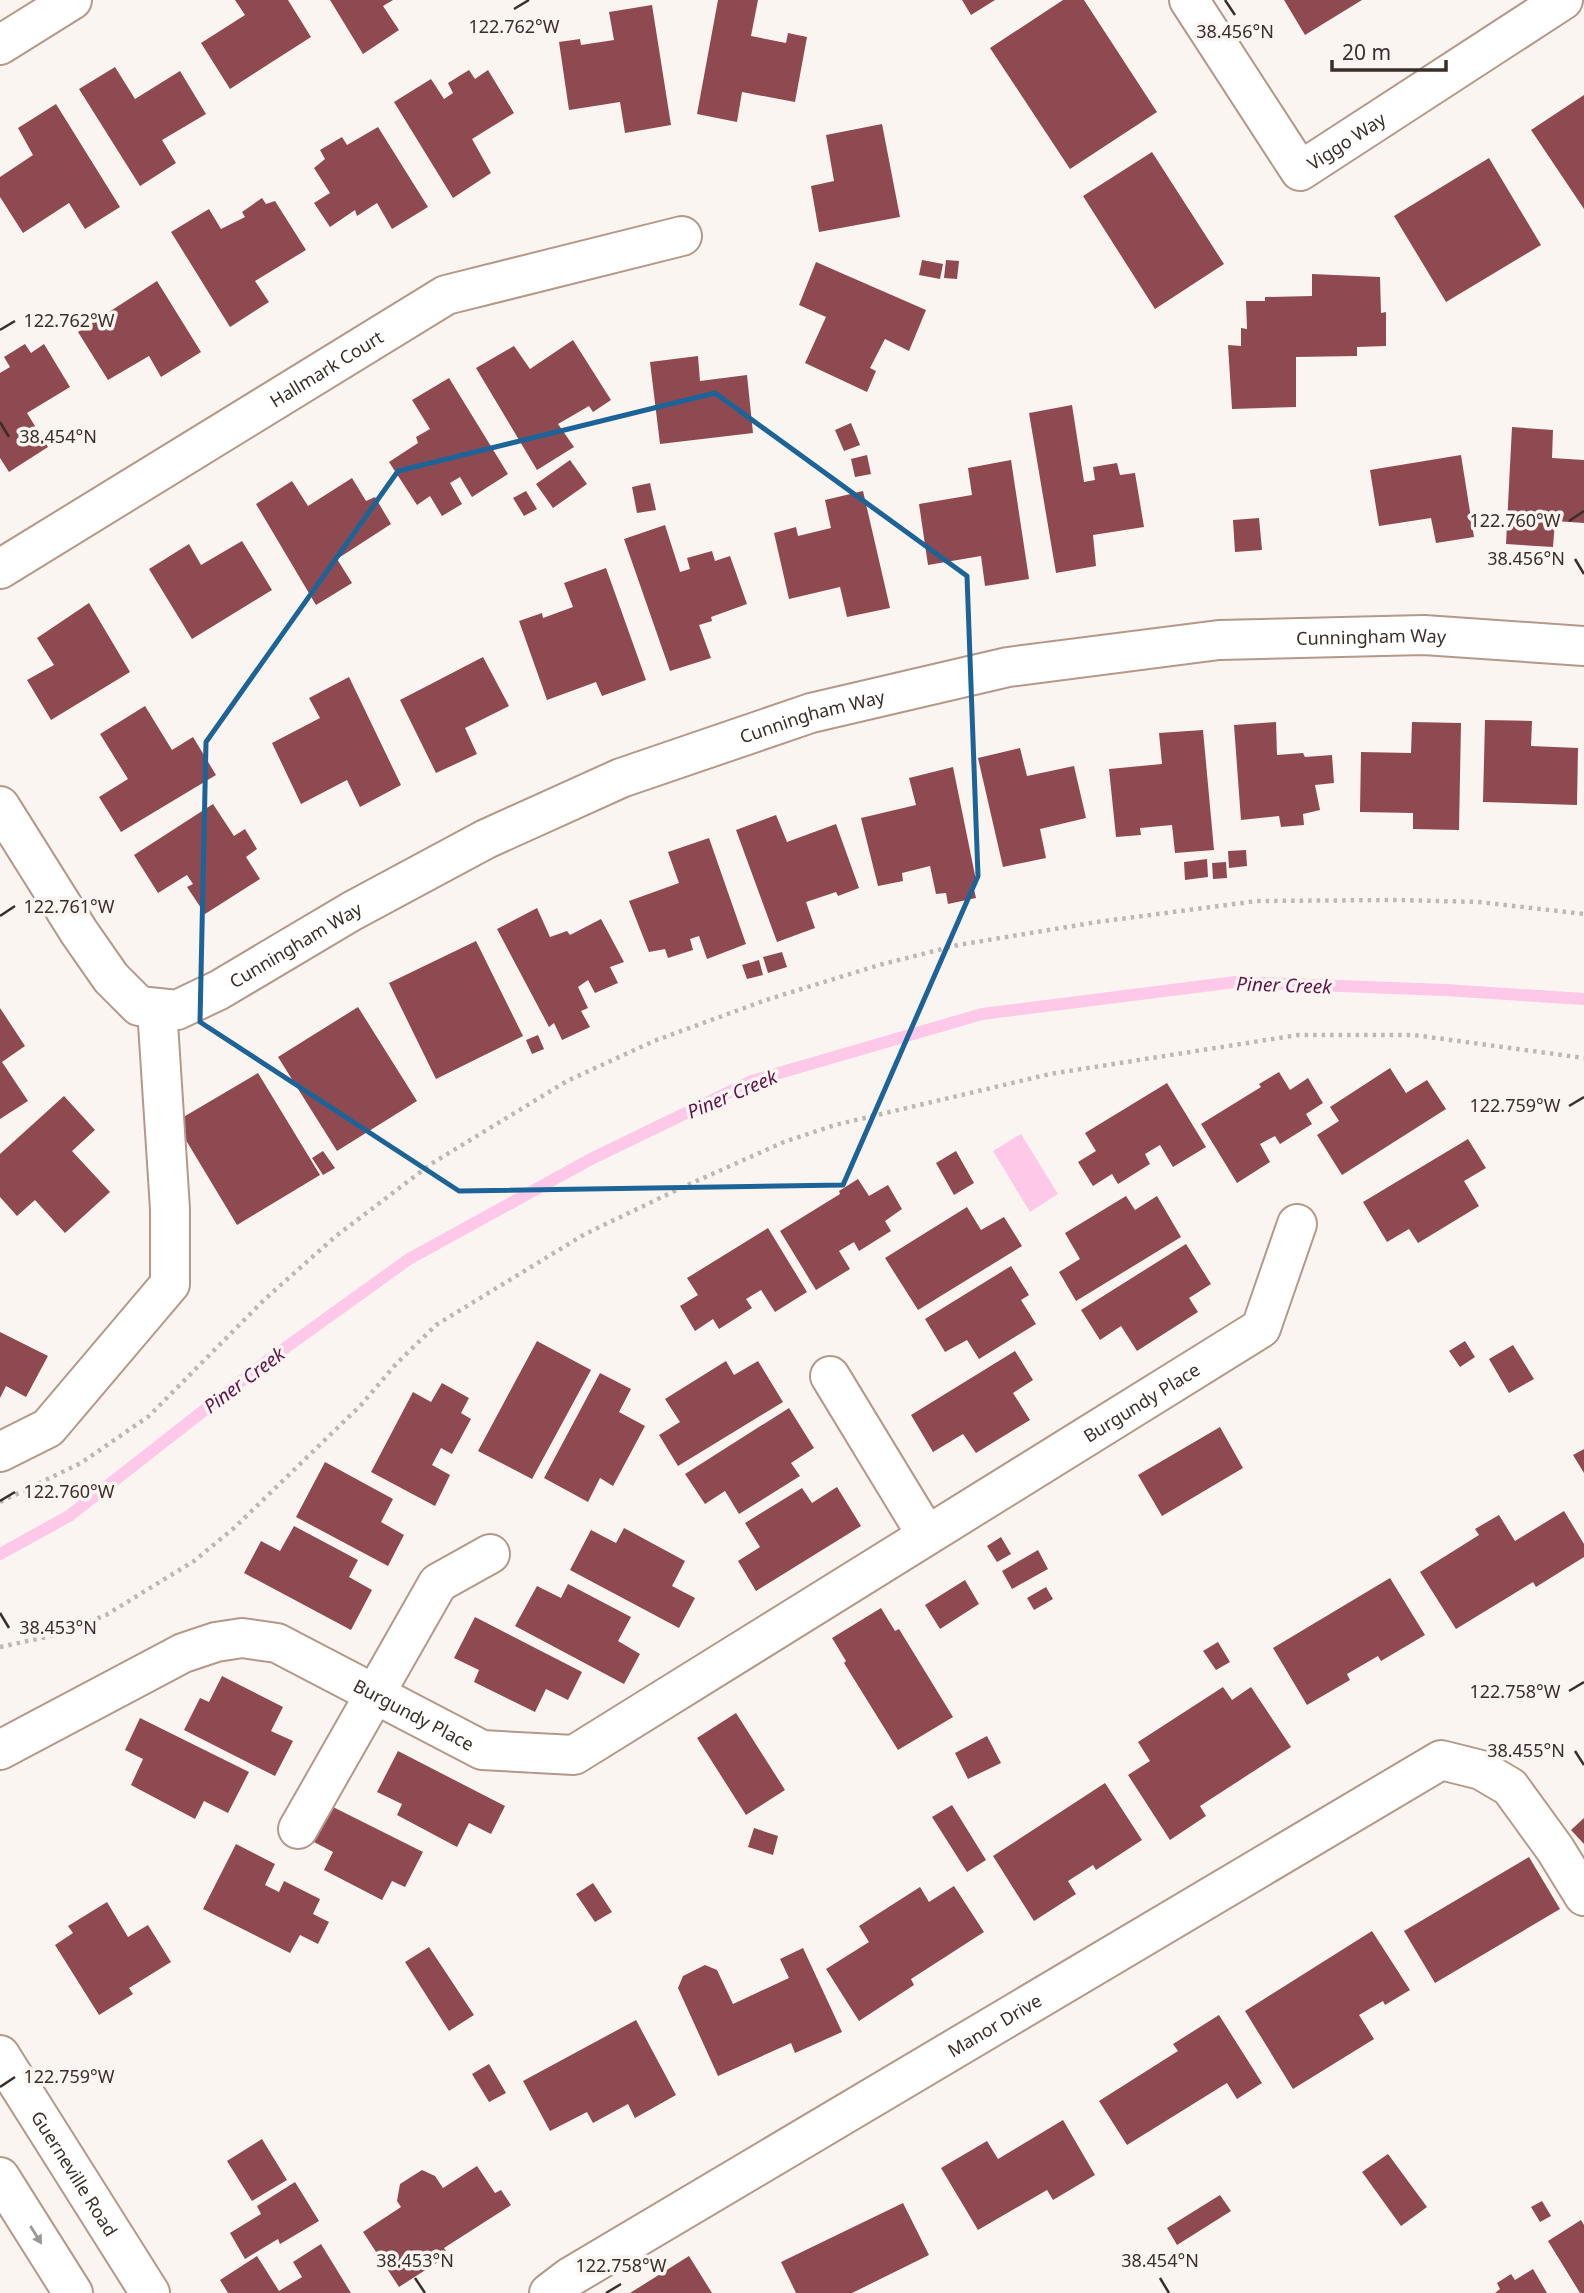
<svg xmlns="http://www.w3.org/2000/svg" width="1584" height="2293" font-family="'Noto Sans',sans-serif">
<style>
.water{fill:#fec8e8}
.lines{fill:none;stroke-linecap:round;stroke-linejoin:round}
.stream{stroke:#fec8e8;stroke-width:12}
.building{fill:#8e4a50}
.minor-casing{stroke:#b49889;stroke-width:42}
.major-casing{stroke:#b49889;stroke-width:42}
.path{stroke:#bfb7b3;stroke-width:4.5;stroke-dasharray:3.5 5;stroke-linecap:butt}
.minor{stroke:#fff;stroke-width:38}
.major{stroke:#fff;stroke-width:38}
.oneway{fill:#9c9694}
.marked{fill:none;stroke:#1c6498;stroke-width:5;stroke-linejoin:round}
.ticks{fill:none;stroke:#3a2e28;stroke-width:2.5}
.labels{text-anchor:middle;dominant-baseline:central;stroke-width:7;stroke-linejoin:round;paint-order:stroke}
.street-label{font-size:18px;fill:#3a2e28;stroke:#fbf5f2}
.water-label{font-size:19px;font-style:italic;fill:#5f1549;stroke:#fbf5f2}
.ticks-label{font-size:18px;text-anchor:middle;fill:#3a2e28;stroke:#fbf5f2;stroke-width:7;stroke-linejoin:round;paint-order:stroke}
</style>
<rect width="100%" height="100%" fill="#fbf5f2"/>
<path class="water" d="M1021,1134L1058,1194L1030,1212L993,1151Z"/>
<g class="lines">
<path class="stream" d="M0,1554L69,1516L267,1361L409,1259L591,1159L752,1081L982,1014L1235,982L1445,990L1584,999"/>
</g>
<path class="building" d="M235,0H288L311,37L230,89L201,43L245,15Z
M330,0H393L383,6L399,30L363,54Z
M718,0H758L751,36L786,43L788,33L807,37L795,102L742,92L737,122L697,114Z
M962,0H995L971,15Z
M1063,0H1084L1157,112L1070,169L990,48Z
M1284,0H1362L1305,35Z
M652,5L671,125L625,133L620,102L569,110L559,42L580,39L581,45L614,40L609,12Z
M115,67L135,99L180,71L206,114L162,140L176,163L140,186L79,89Z
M469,70L475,79L488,70L514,113L472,139L491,173L453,198L394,102L431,79L444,99L453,93L448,83Z
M1584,95V209L1531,130Z
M56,104L120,207L85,229L69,203L23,233L0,197V177L33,155L18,128Z
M882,124L900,217L819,232L811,186L834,181L826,135Z
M378,127L428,207L392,229L377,203L357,216L355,210L330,227L314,203L330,193L314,168L325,159L320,150L342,137L347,145Z
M1152,152L1224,264L1155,309L1083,196Z
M1489,158L1541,245L1446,302L1394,216Z
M262,198L266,204L275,201L306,250L255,281L269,302L230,327L171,232L209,209L221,229L245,217L242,212Z
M922,260L943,264L940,279L919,275Z
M946,260L959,261L957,279L944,278Z
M816,262L926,310L909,351L885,339L870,368L876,371L867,392L805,363L826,317L799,305Z
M1312,274L1380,277L1381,313L1386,312V346L1357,347V356L1296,357V407L1232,409L1228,345L1241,346V328L1247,329L1246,301H1265V297L1312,296Z
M157,281L201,352L161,377L149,356L108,380L78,332Z
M573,340L611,400L593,412L589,406L558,424L574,447L537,470L476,368L514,346L530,369Z
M25,344L31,353L44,344L70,387L27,413L48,447L9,472L0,458V373L10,367L4,357Z
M698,356L700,381L747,375L753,433L660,444L650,362Z
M449,378L508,474L472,497L460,477L450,483L462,504L442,516L430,496L417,505L389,462L418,443L416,437L430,429L412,400Z
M1072,405L1084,482L1095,480L1093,467L1117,463L1120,475L1135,473L1144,527L1093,535L1096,566L1056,573L1029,413Z
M851,423L860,445L844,451L835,430Z
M1512,427L1553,430L1552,458L1584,460V523L1555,521L1553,547L1506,544Z
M867,455L871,474L855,477L851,459Z
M1461,455L1474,537L1436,543L1431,518L1379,526L1370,470Z
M570,460L587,484L553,508L536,484Z
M1011,460L1029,579L985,586L981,556L928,565L919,504L972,495L968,468Z
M352,478L366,501L375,497L391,524L337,559L352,583L316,605L256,504L292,481L308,506Z
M650,483L656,510L637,513L632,487Z
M526,491L537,509L524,516L513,498Z
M863,491L890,608L847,617L840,587L789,599L774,533L796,527L798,536L831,528L825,500Z
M1259,518L1262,550L1235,552L1233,520Z
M665,525L680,572L690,569L687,558L712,551L715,561L730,556L747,604L711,617L712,621L699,625L711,658L670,671L624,539Z
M242,541L272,590L192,639L149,569L189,544L201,565Z
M606,568L646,680L602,696L596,682L547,700L519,621L542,613L543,618L573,607L564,583Z
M89,603L130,672L51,720L27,680L54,665L37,638Z
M483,657L509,706L465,728L477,754L436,773L400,700Z
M349,677L401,785L360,807L347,780L301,804L272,743L320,718L309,698Z
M145,706L172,750L193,737L216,775L121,832L99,797L128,779L100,734Z
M1485,720L1532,721L1531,746L1578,748L1577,805L1483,802Z
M1276,722L1277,755L1303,753L1305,757L1332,755L1334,783L1315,785L1320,810L1303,814L1304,825L1281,827L1279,816L1241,820L1234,725Z
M1412,722L1461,723L1459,830L1413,829V813L1360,812L1361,752L1411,753Z
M1203,730L1214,850L1175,853L1172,825L1140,828L1141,835L1116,837L1109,769L1162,764L1159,733Z
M1020,748L1027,776L1074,766L1086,818L1040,829L1046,858L1003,867L978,758Z
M953,767L977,885H973L976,898L948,904L946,893L936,894L930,866L902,873L903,881L878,886L861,818L916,805L909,778Z
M213,804L234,836L245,829L257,849L246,857L260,879L205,914L187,887L193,884L187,875L158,893L134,855Z
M776,815L787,842L836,824L859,888L838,896L836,892L806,902L815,928L777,942L736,830Z
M709,838L746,944L707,959L699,936L690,939L693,950L668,958L665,949L649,952L629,901L679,883L668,852Z
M1246,850L1247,866L1229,868L1228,851Z
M1207,859L1208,877L1185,880L1184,862Z
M1226,862L1227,878L1213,879L1212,863Z
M537,908L550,937L567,931L570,935L601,919L624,962L610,967L618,983L595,993L588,980L578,987L588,1008L581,1011L590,1027L562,1040L554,1023L549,1027L497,929Z
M476,941L523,1036L436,1079L389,983Z
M782,952L787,967L768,973L763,957Z
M759,960L763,975L747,979L742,965Z
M358,1007L417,1101L337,1151L278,1057Z
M0,1008L25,1046L2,1062L28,1101L0,1119Z
M538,1035L544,1049L532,1054L526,1040Z
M1390,1068L1406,1093L1427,1080L1446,1109L1342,1175L1317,1135L1339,1121L1330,1107Z
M1279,1072L1290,1090L1308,1078L1323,1103L1306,1114L1312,1124L1280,1144L1275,1136L1260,1144L1270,1162L1237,1183L1201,1124L1261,1087L1259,1084Z
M258,1073L320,1175L237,1225L175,1122Z
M1167,1083L1206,1147L1173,1167L1160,1145L1145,1154L1150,1164L1118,1184L1112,1174L1093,1186L1078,1162L1096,1151L1085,1133Z
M64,1096L95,1130L72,1151L110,1192L65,1233L35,1200L17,1216L0,1197V1154Z
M1468,1139L1486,1168L1464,1181L1479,1206L1418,1243L1409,1229L1387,1242L1363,1202Z
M323,1151L335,1168L323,1175L312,1158Z
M956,1151L974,1183L954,1195L936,1163Z
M858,1179L869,1196L888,1185L902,1209L885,1221L891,1231L859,1251L854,1242L839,1251L850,1269L816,1290L780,1231L840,1194L839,1191Z
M1126,1196L1135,1210L1157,1196L1181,1237L1076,1301L1059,1272L1080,1259L1065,1233Z
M967,1207L981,1230L1004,1217L1022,1246L918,1310L885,1258Z
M768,1228L807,1292L775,1312L761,1290L746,1299L752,1308L719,1329L713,1319L695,1331L680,1306L698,1295L687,1278Z
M1186,1244L1211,1284L1189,1298L1198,1312L1137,1351L1121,1326L1100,1340L1081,1310Z
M1011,1266L1029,1295L1021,1300L1036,1324L979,1359L967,1340L945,1352L925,1319Z
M0,1332L48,1356L26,1397L6,1386L0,1398Z
M537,1341L591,1370L532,1479L478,1451Z
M1465,1341L1475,1357L1460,1367L1449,1351Z
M1513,1345L1534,1379L1509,1393L1489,1359Z
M1015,1351L1033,1380L1013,1393L1030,1420L976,1453L963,1434L933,1452L911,1415Z
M726,1361L734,1375L758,1361L783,1402L678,1466L659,1435L680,1422L665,1399Z
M600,1373L631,1389L619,1412L645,1426L613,1486L600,1478L588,1502L544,1478Z
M442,1383L469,1398L461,1413L471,1419L452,1454L441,1448L432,1465L450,1475L435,1506L371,1472L413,1392L431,1402Z
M789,1408L814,1448L791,1463L800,1476L739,1514L725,1491L705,1504L685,1474Z
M1220,1427L1243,1468L1162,1516L1138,1475Z
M1584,1449V1473L1573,1455Z
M325,1462L393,1499L381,1522L404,1535L388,1566L296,1517Z
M837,1487L861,1526L756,1591L738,1561L760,1547L745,1523L802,1488L812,1503Z
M1564,1511L1584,1544V1557L1536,1587L1533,1582L1456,1629L1420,1572L1479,1535L1475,1529L1499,1515L1515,1541Z
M294,1526L358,1560L349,1577L372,1590L351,1630L244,1573L261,1541L280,1551Z
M624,1528L685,1561L672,1586L695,1598L679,1628L570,1570L591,1530L616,1543Z
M1001,1537L1011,1554L997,1562L987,1546Z
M1038,1550L1048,1569L1012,1589L1002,1571Z
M1390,1578L1425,1635L1381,1661L1378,1656L1347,1674L1350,1680L1307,1705L1273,1648Z
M965,1580L979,1604L940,1629L925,1605Z
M568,1584L631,1617L618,1641L640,1654L624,1684L515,1626L537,1586L561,1598Z
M1046,1587L1053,1599L1034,1610L1027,1598Z
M881,1608L895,1631L899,1629L953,1717L898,1750L844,1663L846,1661L832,1638Z
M475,1617L582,1672L568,1700L546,1689L535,1712L474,1682L479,1670L454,1658Z
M1218,1642L1230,1662L1216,1670L1203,1651Z
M222,1676L283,1707L271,1731L293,1741L275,1776L184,1730L200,1698L209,1702Z
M1223,1687L1232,1700L1251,1687L1291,1747L1200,1806L1206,1816L1170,1840L1128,1775L1150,1761L1138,1742Z
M736,1713L785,1790L746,1815L697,1738Z
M140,1718L249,1772L228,1813L204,1801L195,1819L131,1785L143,1759L125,1750Z
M987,1736L1001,1763L968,1779L955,1753Z
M398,1751L505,1806L491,1834L469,1823L457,1847L397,1815L402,1804L377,1792Z
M1105,1783L1142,1840L1096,1870L1093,1865L1068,1881L1076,1894L1034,1921L993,1856Z
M952,1805L986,1860L967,1872L932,1817Z
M331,1806L423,1852L405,1887L392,1881L382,1900L324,1870L333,1852L314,1842Z
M1584,1818V1844L1571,1830Z
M754,1828L778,1836L773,1855L748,1847Z
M236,1844L275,1864L265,1885L279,1892L284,1881L320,1899L313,1914L329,1922L318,1944L300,1935L290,1953L203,1909Z
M1529,1857L1560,1909L1435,1983L1404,1931Z
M593,1883L612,1912L595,1922L576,1894Z
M954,1886L984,1932L911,1979L914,1985L859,2021L826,1969L869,1942L859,1926L920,1887L929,1902Z
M107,1902L128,1937L148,1925L171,1962L129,1988L133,1994L99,2015L55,1945L73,1933L68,1926Z
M1372,1931L1410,1990L1385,2005L1383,2001L1359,2015L1374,2039L1293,2089L1245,2011Z
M429,1947L474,2015L449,2031L405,1962Z
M803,1948L842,2032L795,2053L791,2043L718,2076L678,1988L683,1976L705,1965L717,1970L733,2004L789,1978L780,1959Z
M1219,2015L1262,2083L1237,2099L1227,2083L1127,2145L1099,2101L1178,2051L1173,2044Z
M636,2020L676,2095L635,2118L628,2104L593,2123L587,2112L550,2131L523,2081Z
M489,2064L506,2093L489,2102L472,2074Z
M1063,2120L1095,2175L1053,2200L1047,2190L978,2230L941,2168L987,2141L998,2159Z
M262,2139L287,2180L252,2201L227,2161Z
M1388,2154L1427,2207L1401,2226L1362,2172Z
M477,2166L495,2193L501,2190L511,2205L444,2248L446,2251L439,2256L441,2260L399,2287L363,2232L401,2207L397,2201L400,2184L422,2170L435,2176L443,2188Z
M295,2182L319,2221L280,2244L278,2239L245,2259L230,2233L261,2214L257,2206Z
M1220,2195L1231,2211L1177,2245L1167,2228Z
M1542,2201L1551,2216L1540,2222L1531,2207Z
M903,2203L929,2255L852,2293H796L781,2262Z
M1581,2220L1584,2225V2293H1580L1548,2241Z
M321,2244L351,2293H228L220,2280L257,2256L279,2291L302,2277L293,2262Z
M689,2256L712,2293H630Z
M1533,2269L1547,2293H1495L1500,2289L1497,2283L1511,2274L1515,2280Z"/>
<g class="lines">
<g class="minor-casing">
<g id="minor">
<path id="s1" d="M1189,0L1300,171L1563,0"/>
<path d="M0,45L72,0"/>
<path id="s2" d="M0,569L446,295L682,236"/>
<path id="s3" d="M0,806L79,932L111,978L139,1006L177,1010L219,990L352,911L486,839L621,778L811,713L1008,667L1219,640L1424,635L1584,646"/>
<path d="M830,1376L926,1534"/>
<path d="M0,1452L48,1428L170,1284V1209L157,1008"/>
<path id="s4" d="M0,1750L183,1653L216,1642L242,1638L277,1643L482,1750L574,1755L1261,1328L1297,1224"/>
<path d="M298,1829L438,1583L490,1554"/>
<path id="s5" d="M549,2293L570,2277L1441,1760L1481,1770L1510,1787L1555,1849L1584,1896"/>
</g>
</g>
<g class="major-casing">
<g id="major">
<path id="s6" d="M0,2055L150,2293"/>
<path d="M0,2177L73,2293"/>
</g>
</g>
<path class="path" d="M0,1502L81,1463L149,1416L265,1299L336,1236L431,1164L567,1081L654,1041L766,1000L879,965L958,945L1097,922L1257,901L1397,900L1479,902L1584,914
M0,1647L55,1635L106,1615L194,1561L234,1528L361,1405L396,1364L436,1325L585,1234L683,1187L784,1142L835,1125L1050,1074L1298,1035H1414L1584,1058"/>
<use href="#minor" class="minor"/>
<use href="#major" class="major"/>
</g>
<defs><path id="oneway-solid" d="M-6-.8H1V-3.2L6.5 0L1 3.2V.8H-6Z" transform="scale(1.75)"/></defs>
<use class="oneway" href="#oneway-solid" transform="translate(36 2235) rotate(58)"/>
<path class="marked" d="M715,393L967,576L978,876L843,1185L459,1191L200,1022L206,742L398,471Z"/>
<path class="ticks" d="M1225,0L1235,15M514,9L529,0M0,330L15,321M0,422L9,437M1569,521L1584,511M1575,559L1584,574M0,916L15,906M1569,1106L1584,1097M0,1501L15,1492M0,1613L9,1628M1569,1691L1584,1682M1575,1751L1584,1765M0,2087L15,2077M415,2278L425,2293M1160,2278L1169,2293M606,2293L621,2284"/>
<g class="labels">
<g class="street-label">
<text stroke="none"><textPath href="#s1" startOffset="259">Viggo Way</textPath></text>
<text stroke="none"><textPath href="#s2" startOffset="383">Hallmark Court</textPath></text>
<text stroke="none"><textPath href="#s3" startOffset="1552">Cunningham Way</textPath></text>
<text stroke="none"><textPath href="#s3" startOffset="985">Cunningham Way</textPath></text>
<text stroke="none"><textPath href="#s3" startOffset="418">Cunningham Way</textPath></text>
<text stroke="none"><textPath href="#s4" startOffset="1295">Burgundy Place</textPath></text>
<text stroke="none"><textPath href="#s4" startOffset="458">Burgundy Place</textPath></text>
<text stroke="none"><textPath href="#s5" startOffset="520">Manor Drive</textPath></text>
<text stroke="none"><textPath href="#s6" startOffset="140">Guerneville Road</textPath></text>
</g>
<g class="water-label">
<text transform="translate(1284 985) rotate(2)">Piner Creek</text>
<text transform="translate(732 1094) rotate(-23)">Piner Creek</text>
<text transform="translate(244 1380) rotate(-37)">Piner Creek</text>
</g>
</g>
<g class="ticks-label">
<text x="514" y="33">122.762°W</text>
<text x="1235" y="38">38.456°N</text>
<text x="69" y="327">122.762°W</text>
<text x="58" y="443">38.454°N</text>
<text x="1515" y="527">122.760°W</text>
<text x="1526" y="565">38.456°N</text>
<text x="69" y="913">122.761°W</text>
<text x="1515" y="1112">122.759°W</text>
<text x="69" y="1498">122.760°W</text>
<text x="58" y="1634">38.453°N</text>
<text x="1515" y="1698">122.758°W</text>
<text x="1526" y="1757">38.455°N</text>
<text x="69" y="2083">122.759°W</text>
<text x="415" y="2267">38.453°N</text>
<text x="1160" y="2267">38.454°N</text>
<text x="621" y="2272">122.758°W</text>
</g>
<path d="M1332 60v10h114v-10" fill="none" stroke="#3a2e28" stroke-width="3.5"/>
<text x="1342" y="60" font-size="21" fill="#3a2e28" stroke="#fbf5f2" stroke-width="5" paint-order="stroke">20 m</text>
</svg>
